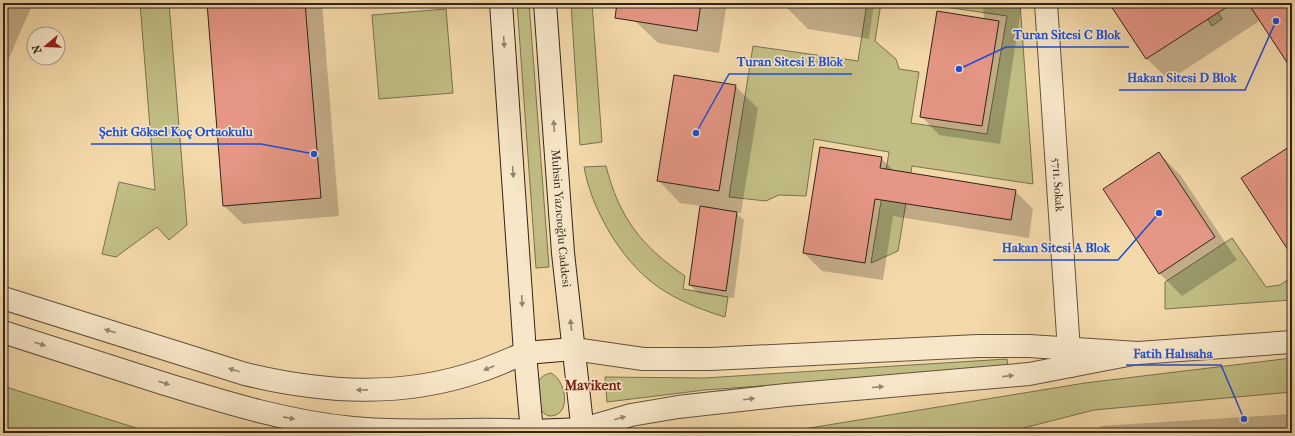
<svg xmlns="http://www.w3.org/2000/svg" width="1295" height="436" font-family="'IM FELL French Canon',serif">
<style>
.green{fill:#c1bd84;stroke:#78714f}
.shadow{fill:#0003}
.building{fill:#e59684;stroke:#30251a}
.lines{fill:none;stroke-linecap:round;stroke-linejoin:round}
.minor-casing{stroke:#61523e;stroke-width:24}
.tertiary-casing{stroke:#61523e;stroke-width:24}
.secondary-casing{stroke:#30251a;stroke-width:24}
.minor{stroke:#f7e6c7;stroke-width:22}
.tertiary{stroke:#f7e6c7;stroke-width:22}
.secondary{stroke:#f7e6c7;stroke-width:22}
.oneway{fill:#948670}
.labels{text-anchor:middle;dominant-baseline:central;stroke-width:3;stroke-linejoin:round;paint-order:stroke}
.street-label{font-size:12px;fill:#30251a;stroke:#f7e6c7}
.quarter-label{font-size:14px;font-weight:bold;fill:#7a1f14;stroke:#f7e6c7}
.leader{fill:none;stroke:#1d4ed8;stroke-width:1.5}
.callout-dot{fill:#1d4ed8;stroke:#f7e6c7;stroke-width:1.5}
.callout-label{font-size:13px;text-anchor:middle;font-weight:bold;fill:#1d4ed8;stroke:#f7e6c7;stroke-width:3;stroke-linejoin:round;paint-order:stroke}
</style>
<rect width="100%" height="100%" fill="#f3d8a9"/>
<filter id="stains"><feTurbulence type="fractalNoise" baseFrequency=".005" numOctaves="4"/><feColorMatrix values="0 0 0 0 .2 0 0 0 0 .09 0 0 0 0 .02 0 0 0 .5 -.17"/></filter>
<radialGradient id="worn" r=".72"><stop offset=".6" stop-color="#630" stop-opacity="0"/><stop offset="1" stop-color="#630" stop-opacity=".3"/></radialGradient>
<path class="green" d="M140,3H169L187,225L169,240L157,227L116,257L102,254L119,182L155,190Z
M517,3H529L549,267L536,268Z
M571,3H592L602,142L580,145Z
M867,3H881L875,41L896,59L899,69L919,72L911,123L987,134L1007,16L938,6L939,3H1020L1033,184L912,166L898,251L871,263L889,152L814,139L806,196L779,195L766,201L729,197L753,46L858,61Z
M1197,3H1212L1222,19L1212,26Z
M446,9L453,93L379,99L372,15Z
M606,166C619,217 641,246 685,276L683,289L728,297L725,317C705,311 684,303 666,292C625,268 592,212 584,167Z
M1232,238L1266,287L1280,285L1292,277V300L1165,309V282Z
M1292,358V392L1094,410L1004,433H779L1085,383Z
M1007,359L1008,368L705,390L607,402L605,377L704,378Z
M551,373C566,380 572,415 551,416C537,417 525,378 551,373Z
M3,386L152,433H3Z"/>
<path class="shadow" d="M3,3H33L3,72Z
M208,3H322L339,216L243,224L224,206Z
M638,3H727L719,53L658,43L635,21Z
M786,3H874L869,39L808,29L786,7Z
M983,3H1022L1000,144L939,135L921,116L984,20Z
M1110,3H1292V61L1261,20L1169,80L1147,59Z
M735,86L758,108L741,213L735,212L744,220L734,298L698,293L690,285L701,206L680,203L658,180Z
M1159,153L1181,176L1237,260L1182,296L1160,274L1104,189Z
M881,158L895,172L1015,191L1033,209L1029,238L893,216L883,280L822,271L804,253Z
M1292,414V433H1100V426Z"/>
<path class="building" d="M207,3H305L321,198L223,206Z
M617,3H701L697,31L615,18Z
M1109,3H1233L1146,59Z
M1248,3H1292V70Z
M937,11L999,21L982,126L920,117Z
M674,75L736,85L719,191L657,181Z
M1292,145V256L1241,178Z
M820,147L882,157L880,168L1016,190L1011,220L875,199L865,263L803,253Z
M1159,152L1215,237L1159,274L1103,189Z
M700,206L737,212L726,291L689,285Z"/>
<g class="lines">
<g class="minor-casing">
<g id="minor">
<path id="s1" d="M1046,3L1070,366"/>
</g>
</g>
<g class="tertiary-casing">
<path id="tertiary" d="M3,298L245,374C324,393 402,398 480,371C495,366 510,359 525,353
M3,332C56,349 109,366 162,383C224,402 288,422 353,428C411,434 472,427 532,431
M574,349L643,359H710L978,346H1029L1138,353L1029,374L786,395L678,407L631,415L583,429
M1138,353L1292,342"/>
</g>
<g class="secondary-casing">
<g id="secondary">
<path d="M501,3L525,353L532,433"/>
<path id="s2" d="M545,3L563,253L583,433"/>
<path d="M525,353L574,349"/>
<path d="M532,431L583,429"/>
</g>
</g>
<use href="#minor" class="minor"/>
<use href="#tertiary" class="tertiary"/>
<use href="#secondary" class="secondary"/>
</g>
<defs><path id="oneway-solid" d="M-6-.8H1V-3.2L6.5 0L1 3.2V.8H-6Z"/></defs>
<g class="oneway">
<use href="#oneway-solid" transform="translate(504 42) rotate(86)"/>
<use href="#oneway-solid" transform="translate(554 126) rotate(-94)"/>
<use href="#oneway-solid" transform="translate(513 172) rotate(86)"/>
<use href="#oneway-solid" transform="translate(522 301) rotate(87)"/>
<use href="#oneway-solid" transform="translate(571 325) rotate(-96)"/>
<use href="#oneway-solid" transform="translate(110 331) rotate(-163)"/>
<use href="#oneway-solid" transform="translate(40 344) rotate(18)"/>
<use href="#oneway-solid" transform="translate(489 368) rotate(157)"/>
<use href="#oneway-solid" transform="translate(234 370) rotate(-163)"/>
<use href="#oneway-solid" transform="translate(1008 376) rotate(-6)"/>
<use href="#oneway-solid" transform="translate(164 383) rotate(17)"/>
<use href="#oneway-solid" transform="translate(878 387) rotate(-5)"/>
<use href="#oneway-solid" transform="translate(362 390) rotate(179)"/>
<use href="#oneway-solid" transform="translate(749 399) rotate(-7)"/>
<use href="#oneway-solid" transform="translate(289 418) rotate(11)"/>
<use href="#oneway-solid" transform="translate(620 418) rotate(-16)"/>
</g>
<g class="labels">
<g class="street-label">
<text stroke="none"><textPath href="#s1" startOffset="182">5711. Sokak</textPath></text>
<text stroke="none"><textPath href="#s2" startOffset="216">Muhsin Yazıcıoğlu Caddesi</textPath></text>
</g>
<g class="quarter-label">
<text x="593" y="385">Mavikent</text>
</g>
</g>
<path class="leader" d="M959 69L1006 47H1129M696 133L729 74H852M1276 21L1245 90H1119M314 154L261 144H91M1159 213L1118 260H993M1244 419L1221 365H1126"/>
<g class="callout-dot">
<circle cx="959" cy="69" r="4"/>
<circle cx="696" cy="133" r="4"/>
<circle cx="1276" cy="21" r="4"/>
<circle cx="314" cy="154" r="4"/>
<circle cx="1159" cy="213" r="4"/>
<circle cx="1244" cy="419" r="4"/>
</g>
<g class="callout-label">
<text x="1067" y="39">Turan Sitesi C Blok</text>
<text x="790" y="66">Turan Sitesi E Blok</text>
<text x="1182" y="82">Hakan Sitesi D Blok</text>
<text x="176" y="136">Şehit Göksel Koç Ortaokulu</text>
<text x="1056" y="252">Hakan Sitesi A Blok</text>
<text x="1173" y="358">Fatih Halısaha</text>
</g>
<rect width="1295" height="436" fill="none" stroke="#f3d8a9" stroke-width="16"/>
<rect x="4" y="4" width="1287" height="428" fill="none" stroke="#30251a" stroke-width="2"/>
<rect x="8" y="8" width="1279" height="420" fill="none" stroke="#30251a"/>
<g transform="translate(46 46) rotate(251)"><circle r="19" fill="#f7e6c7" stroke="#a79982"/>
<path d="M0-3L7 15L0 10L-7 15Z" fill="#8f2418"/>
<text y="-6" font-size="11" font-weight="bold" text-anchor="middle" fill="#30251a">N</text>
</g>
<rect width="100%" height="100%" filter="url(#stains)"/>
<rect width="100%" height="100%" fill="url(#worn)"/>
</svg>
